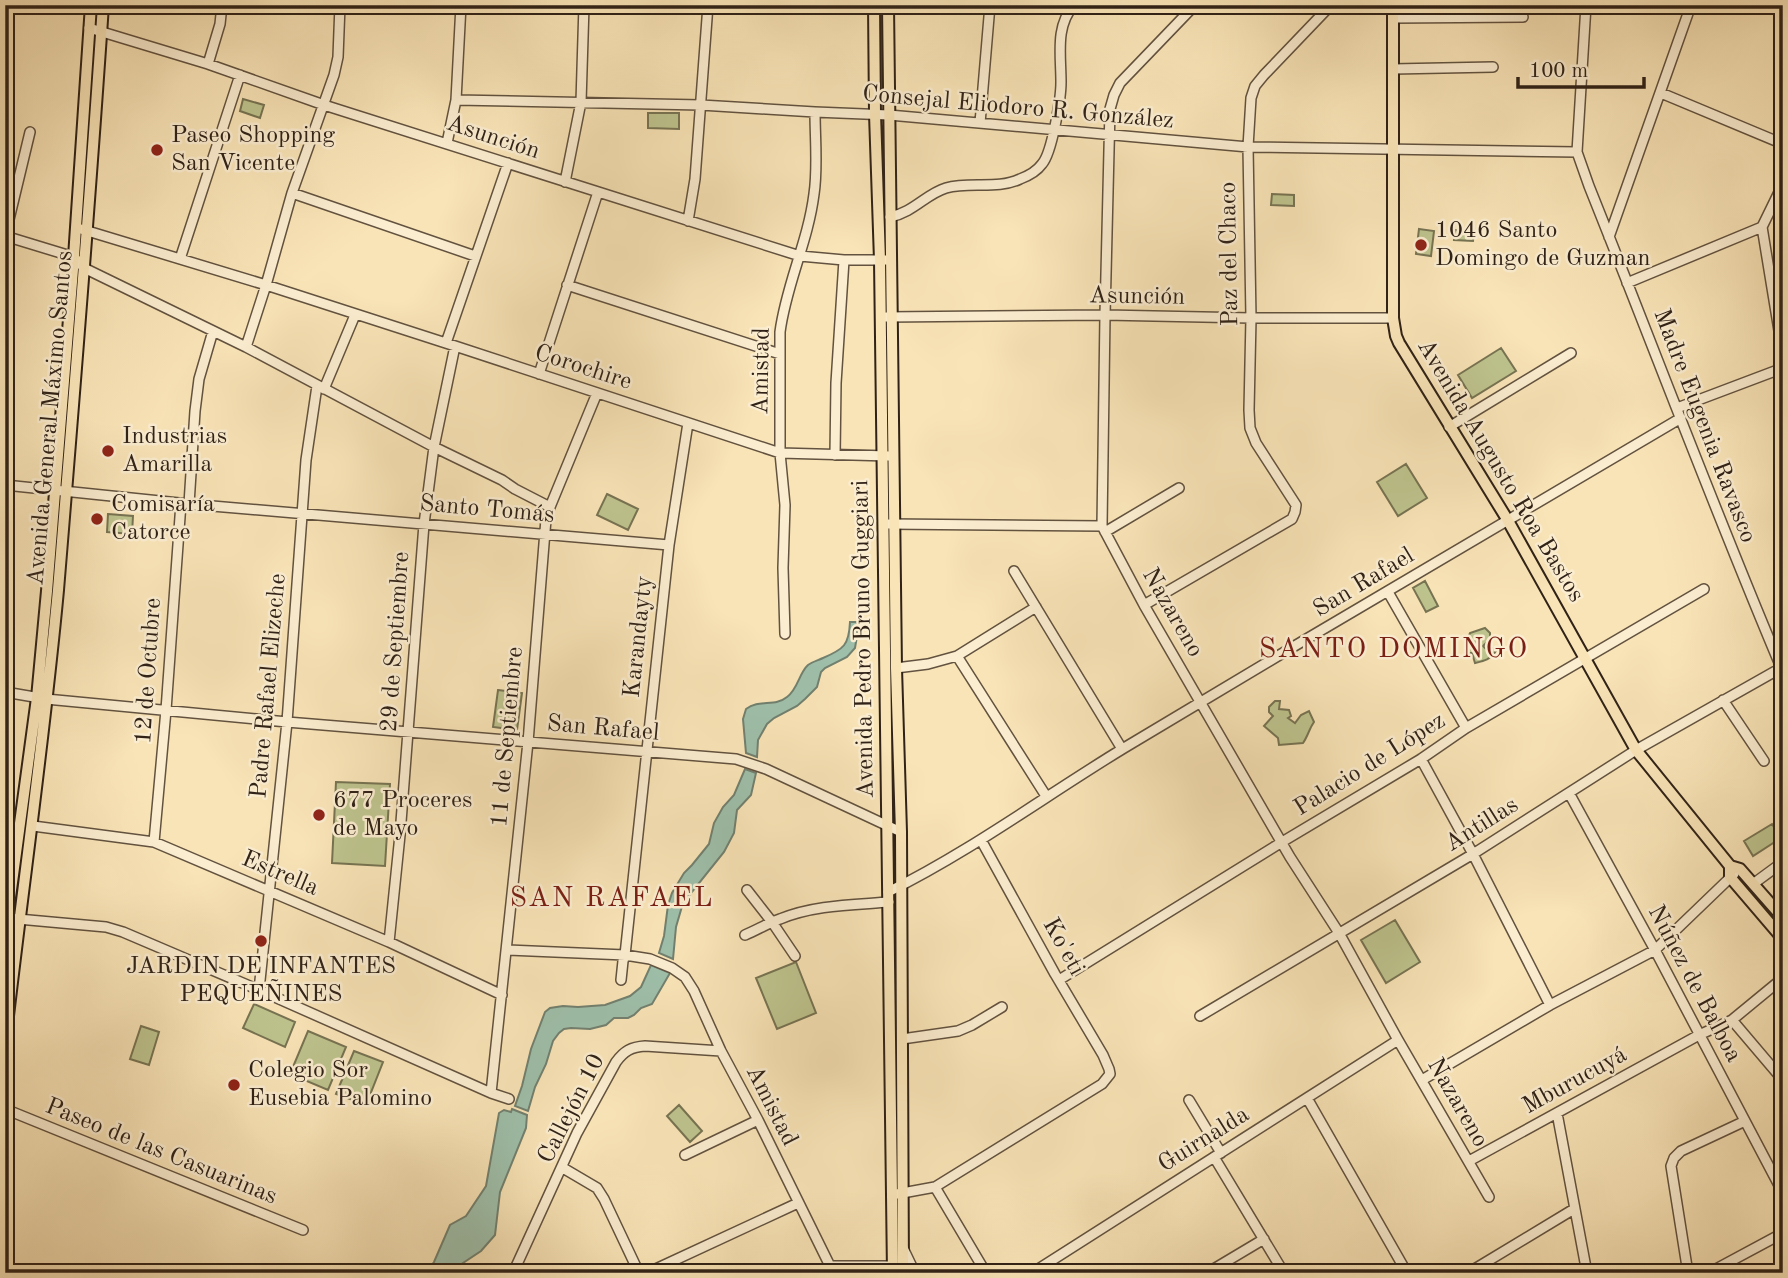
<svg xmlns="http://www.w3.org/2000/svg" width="1788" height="1278" font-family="'Old Standard TT',serif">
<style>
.green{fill:#bec48e;stroke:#777352;stroke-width:2}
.water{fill:#9ebfaa;stroke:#72806f;stroke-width:2}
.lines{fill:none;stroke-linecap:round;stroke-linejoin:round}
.minor-casing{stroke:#62523f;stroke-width:12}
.major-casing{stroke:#302217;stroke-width:14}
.minor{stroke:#fbedd0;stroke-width:9}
.major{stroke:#f9e4b7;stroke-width:10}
.poi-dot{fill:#8f2418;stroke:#fbedd0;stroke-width:2.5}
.labels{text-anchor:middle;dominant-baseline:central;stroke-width:5;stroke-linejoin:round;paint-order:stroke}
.street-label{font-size:24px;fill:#302217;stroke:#fbedd0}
.poi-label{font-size:24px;fill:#302217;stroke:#fbedd0;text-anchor:start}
.quarter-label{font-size:28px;letter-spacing:2px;fill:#7a1f14;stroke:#fbedd0}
</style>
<rect width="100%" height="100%" fill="#f9e4b7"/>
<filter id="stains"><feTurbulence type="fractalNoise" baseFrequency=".00286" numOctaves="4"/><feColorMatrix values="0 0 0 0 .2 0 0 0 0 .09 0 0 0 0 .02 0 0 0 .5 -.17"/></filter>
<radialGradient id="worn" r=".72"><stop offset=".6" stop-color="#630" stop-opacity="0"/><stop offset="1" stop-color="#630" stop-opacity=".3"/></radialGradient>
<path class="green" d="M880,5H883L884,103L881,105Z
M243,99L264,105L260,118L240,111Z
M648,113H679V129L648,128Z
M881,126L884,127L886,252L884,254Z
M1272,194L1294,195V206L1271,205Z
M1419,229L1434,231L1431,256L1416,254Z
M1455,230L1474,231L1473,241L1454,240Z
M1501,348L1516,371L1472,398L1458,375Z
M1406,464L1427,498L1398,516L1377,482Z
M607,494L638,509L628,530L597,515Z
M108,514L133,516L132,534L107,532Z
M888,535L890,536L894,813L891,811Z
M1425,581L1438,606L1426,612L1413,588Z
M1485,628L1490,633V639L1483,646L1487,650L1491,647L1496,651C1490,660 1484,661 1475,663L1472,653H1467L1465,645L1470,633Z
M498,690L522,693L517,730L493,727Z
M1275,701H1280L1279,709L1289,710L1291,716L1288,718L1295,723L1301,715L1309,711L1314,722C1309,729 1308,736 1303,743L1279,745L1278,738L1264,726L1273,716L1269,712V707Z
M336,782L390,784L385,866L332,863Z
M1772,824L1781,838L1753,856L1744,841Z
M896,892L898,1184L896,1185L895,1183L894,894Z
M1395,920L1420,962L1386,983L1361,940Z
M796,962L816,1013L777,1029L756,978Z
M254,1004L295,1022L285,1047L243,1028Z
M141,1026L159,1032L149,1065L130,1059Z
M308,1031L346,1047L328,1090L290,1074Z
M354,1051L383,1062L366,1105L336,1094Z
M679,1105L702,1131L690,1142L667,1116Z"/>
<path class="water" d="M850,622H857V636L855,648L847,657L825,668L821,672L817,687L805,699L797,706L774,718L767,724L758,740L757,757L746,753L743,719L746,709C759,699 775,707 787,697C798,689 799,673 808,665C812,662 819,660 823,658C844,649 849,645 850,622Z
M745,769L756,773L751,795L737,810L734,833L724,852L683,903L676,927L673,959L659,953L664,936L668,905L672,893L684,873L692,865L709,844L714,823L723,807L734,795Z
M651,965L670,973L652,1004L641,1008L634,1015L628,1018H614L606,1025L590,1029L571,1028L564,1029L559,1033L553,1041L546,1064L535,1087L528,1111L515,1106L522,1086L531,1049L545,1012L550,1008L563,1006L578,1007L605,1005L630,996L641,987Z
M512,1109L527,1115L526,1128L500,1192L495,1235L481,1251L454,1269L451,1273H426L434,1262L450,1225L466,1216L486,1186L499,1113L504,1110L511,1112Z"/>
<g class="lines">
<g class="minor-casing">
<path id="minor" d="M1195,5L1120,83L1114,95L1110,109L1105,315L1102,526L1144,605L1290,857L1339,933L1398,1040L1489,1197
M1586,5L1577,152L1589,186C1654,348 1715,512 1783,672
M1393,18L1523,17
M89,28L208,64L324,105L800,256L844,260H891
M208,64L220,24L222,5
M1393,69L1493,67
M1661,93L1783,144
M456,100L701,105L815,112L889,115L1248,147L1577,152
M980,123L990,5
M447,143L456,100L461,5
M565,182L581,102L584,5
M292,193L475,256
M890,217C914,212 926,194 946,188C970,181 997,190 1020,179C1028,176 1037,171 1042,164C1052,153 1061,98 1061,82C1061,55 1055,26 1074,5
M688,221L695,179L708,5
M1762,227L1783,355
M81,229L266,285L455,346L780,453L889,456
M5,236L74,257L84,268L246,347L434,447L502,480L515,489L550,507
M5,236L30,132
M1609,237L1691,5
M180,259L240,75
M1627,283L1762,227L1783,184
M567,285L780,354
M886,317L1105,315L1251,318H1393
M446,343L508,163
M246,347L266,285L292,193L334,75L338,57L340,5
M539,374L598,192
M324,389L355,315
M1677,408L1783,368
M1449,427L1571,353
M835,455L836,383L844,260
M5,485L189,504L669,545
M189,504L195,411L199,379L213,331
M889,524L1102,526
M1105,532L1179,488
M1014,571L1122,749
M1388,592L1466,728
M1144,605L1292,519L1295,512L1296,505L1256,443L1250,428L1249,410L1251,318L1248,147L1251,98L1255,86L1264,75L1331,5
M785,634L783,568L785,505L780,453V332C786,285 808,242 814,194C818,168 815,139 815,112
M957,656L1046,796
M896,668L928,664L957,656L1036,607
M5,692L46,699L287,722L736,759L766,769L901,832
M1723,700L1764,761
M1421,759L1473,854L1550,1005
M1569,793L1655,950L1783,1193
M33,826L154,842L389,942L502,995
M154,842L166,710L181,503
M1753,884L1783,862
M747,890L772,922L795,956
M888,892C971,851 1045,796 1124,748C1309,637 1494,527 1681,418
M7,918L106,927L123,932L259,990L491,1093L509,1099
M745,935C757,930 768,923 780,919C814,905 852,905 889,902
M389,942L400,835L424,524L434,447L455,346
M507,950L625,955L650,959L672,968L685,977L694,991L721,1051L758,1120L830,1266
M621,980L623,961L625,955L669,545L688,423
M1059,980L1282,842L1421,759L1466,728L1704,589
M259,990L287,722L306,460L317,386
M1200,1016L1473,854L1636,750L1781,668
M1732,1020L1783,1080
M902,1039L958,1031L972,1025L1002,1007
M1422,1080L1550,1005L1655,950L1734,874
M491,1093L528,742L546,519L550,507L597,393
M1307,1098L1407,1273
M1189,1100L1221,1153
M5,1109L303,1230
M1557,1113L1587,1273
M685,1155L758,1120
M1214,1157L1284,1273
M1469,1161L1699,1035L1732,1020L1783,978
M563,1168L597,1188L604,1199L639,1273
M935,1187L986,1273
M897,1194L935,1187L1102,1084L1110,1074L1109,1069L1103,1055L1055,974L981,840
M903,1248L915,1273
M513,1273L577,1133L616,1062C624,1051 631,1047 645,1046L721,1051
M647,1273L798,1203
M824,1273L830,1266H893
M1032,1273L1398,1040
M1207,1273L1264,1239
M1468,1273L1574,1209
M1688,1273L1671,1166L1674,1158L1681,1151L1745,1121
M1704,1273L1716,1269L1783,1233"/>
</g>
<g class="major-casing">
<path id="major" d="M874,5L875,114L880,260L893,1273
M888,5L896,668L901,832L903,1273
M1393,5V318L1396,336L1399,343L1507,519L1636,750L1730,866L1740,869L1783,918
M1730,866V877L1783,939
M5,934L37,698L47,591L74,257L91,5
M5,1042C22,891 44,741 58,590C74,396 90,200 103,5"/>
</g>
<use href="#minor" class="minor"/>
<use href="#major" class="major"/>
</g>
<g class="poi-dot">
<circle cx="157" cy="150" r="7"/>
<circle cx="1421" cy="245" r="7"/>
<circle cx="108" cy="451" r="7"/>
<circle cx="97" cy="519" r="7"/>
<circle cx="319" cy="815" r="7"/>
<circle cx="261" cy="941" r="7"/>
<circle cx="234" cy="1085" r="7"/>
</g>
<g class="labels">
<g class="street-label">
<text transform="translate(1018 108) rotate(5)">Consejal Eliodoro R. González</text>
<text transform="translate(493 138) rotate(18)">Asunción</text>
<text transform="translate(1230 254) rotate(-91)">Paz del Chaco</text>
<text transform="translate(1137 297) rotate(1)">Asunción</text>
<text transform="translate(583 368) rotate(18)">Corochire</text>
<text transform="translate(762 371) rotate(-89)">Amistad</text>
<text transform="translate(51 418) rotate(-85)">Avenida General Máximo Santos</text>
<text transform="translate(1704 426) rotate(69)">Madre Eugenia Ravasco</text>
<text transform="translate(1500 471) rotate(59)">Avenida Augusto Roa Bastos</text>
<text transform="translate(487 510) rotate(5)">Santo Tomás</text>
<text transform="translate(1364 583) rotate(-31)">San Rafael</text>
<text transform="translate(1172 613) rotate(60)">Nazareno</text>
<text transform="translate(639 637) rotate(-84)">Karandayty</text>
<text transform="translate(864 639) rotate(-91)">Avenida Pedro Bruno Guggiari</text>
<text transform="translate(396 642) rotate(-86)">29 de Septiembre</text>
<text transform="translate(149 671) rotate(-86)">12 de Octubre</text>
<text transform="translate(269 686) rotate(-85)">Padre Rafael Elizeche</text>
<text transform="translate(603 729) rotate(5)">San Rafael</text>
<text transform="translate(508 737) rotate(-85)">11 de Septiembre</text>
<text transform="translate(1370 765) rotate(-32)">Palacio de López</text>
<text transform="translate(1482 825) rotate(-32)">Antillas</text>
<text transform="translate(280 874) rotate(23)">Estrella</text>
<text transform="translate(1063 947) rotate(61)">Ko'eti</text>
<text transform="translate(1694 984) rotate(62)">Núñez de Balboa</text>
<text transform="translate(1575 1081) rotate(-29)">Mburucuyá</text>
<text transform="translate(1457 1103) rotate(60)">Nazareno</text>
<text transform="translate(771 1106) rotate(63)">Amistad</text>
<text transform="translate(572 1109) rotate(-63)">Callejón 10</text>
<text transform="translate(1204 1140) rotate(-32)">Guirnalda</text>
<text transform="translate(161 1152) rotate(22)">Paseo de las Casuarinas</text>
</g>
<g class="poi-label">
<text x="171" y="136">Paseo Shopping<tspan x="171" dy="28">San Vicente</tspan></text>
<text x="1435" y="231">1046 Santo<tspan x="1435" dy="28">Domingo de Guzman</tspan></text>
<text x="122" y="437">Industrias<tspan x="122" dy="28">Amarilla</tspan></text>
<text x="111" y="505">Comisaría<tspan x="111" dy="28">Catorce</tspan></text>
<text x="333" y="801">677 Proceres<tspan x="333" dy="28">de Mayo</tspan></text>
<text x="261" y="967" text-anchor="middle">JARDIN DE INFANTES<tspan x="261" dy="28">PEQUEÑINES</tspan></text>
<text x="248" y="1071">Colegio Sor<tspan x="248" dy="28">Eusebia Palomino</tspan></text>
</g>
<g class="quarter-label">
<text x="1394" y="650">SANTO DOMINGO</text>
<text x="612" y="899">SAN RAFAEL</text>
</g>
</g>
<rect width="1788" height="1278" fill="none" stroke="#f9e4b7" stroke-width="28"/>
<rect x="7" y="7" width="1774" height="1264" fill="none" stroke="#302217" stroke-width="3.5"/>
<rect x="14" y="14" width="1760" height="1250" fill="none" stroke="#302217" stroke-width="2"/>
<path d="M1518 77v10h126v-10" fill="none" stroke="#302217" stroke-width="3.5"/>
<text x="1529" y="77" font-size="21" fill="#302217" stroke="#fbedd0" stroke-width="5" paint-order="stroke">100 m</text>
<rect width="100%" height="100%" filter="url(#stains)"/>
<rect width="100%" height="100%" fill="url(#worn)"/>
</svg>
